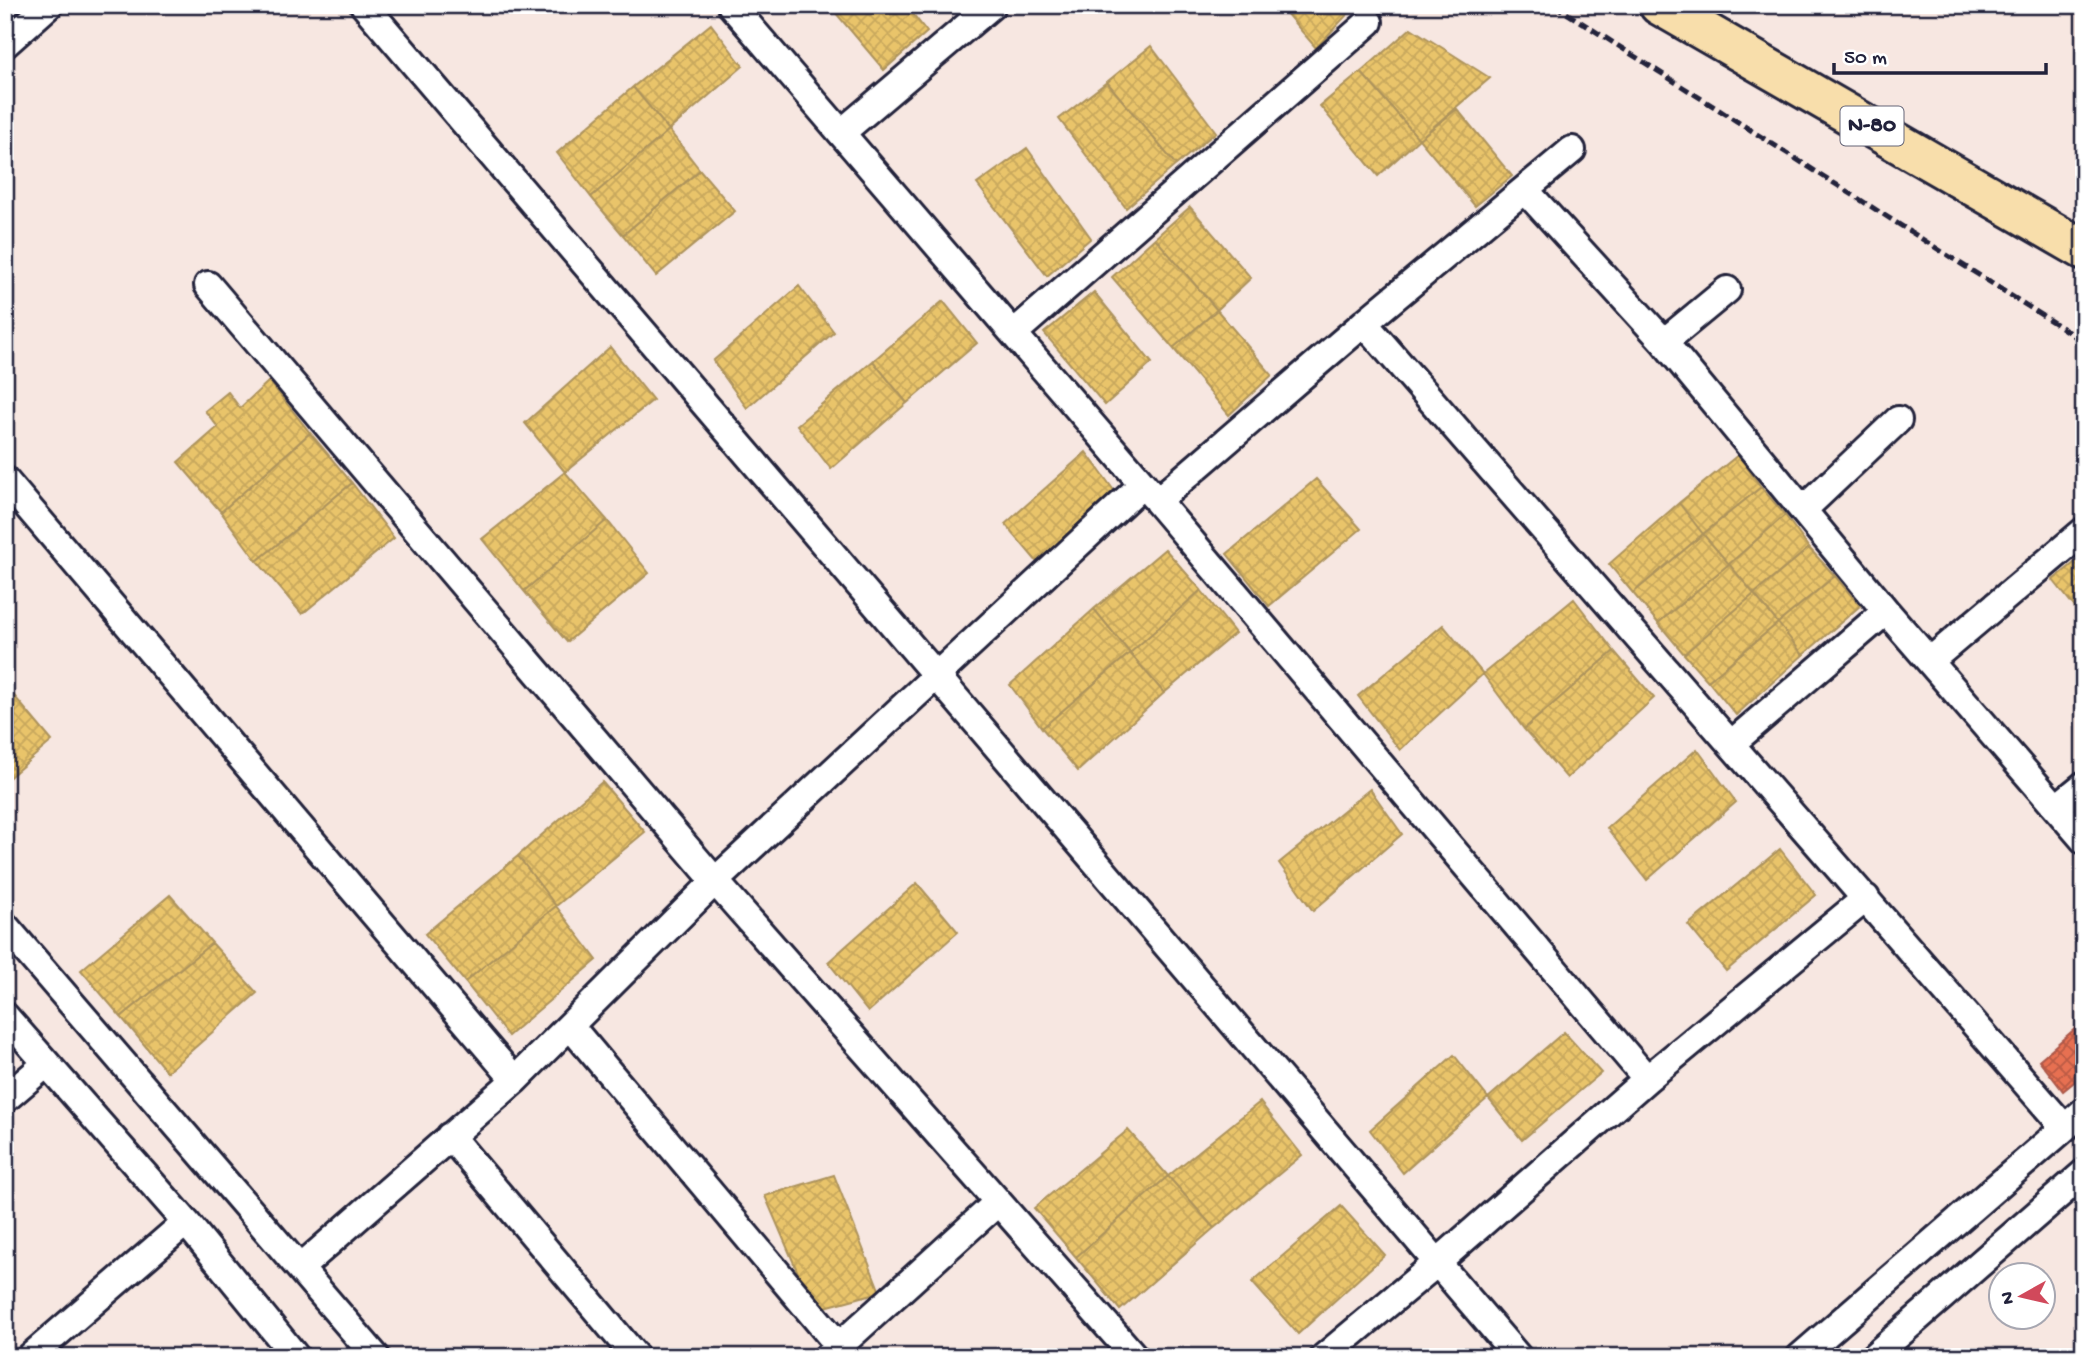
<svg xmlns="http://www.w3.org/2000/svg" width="2089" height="1362" font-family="'Gochi Hand',sans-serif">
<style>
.homes{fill:url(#homes-cross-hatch);stroke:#ad935c;stroke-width:2}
.shops{fill:url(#shops-cross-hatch);stroke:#ac584a;stroke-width:2}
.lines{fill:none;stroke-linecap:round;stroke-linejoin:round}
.street-casing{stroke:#22223b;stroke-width:32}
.highway-casing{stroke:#22223b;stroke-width:44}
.street{stroke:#fff;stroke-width:26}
.highway{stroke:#f8deab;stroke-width:38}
.rail{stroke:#22223b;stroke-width:5;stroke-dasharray:10 5;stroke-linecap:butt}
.labels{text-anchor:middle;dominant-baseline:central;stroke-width:7;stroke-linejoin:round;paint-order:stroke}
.shield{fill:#fff;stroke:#646476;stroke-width:2}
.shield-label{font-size:23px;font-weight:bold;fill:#22223b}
</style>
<defs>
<pattern id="homes-cross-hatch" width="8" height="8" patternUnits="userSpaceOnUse" patternTransform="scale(1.75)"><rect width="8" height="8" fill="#e9c46a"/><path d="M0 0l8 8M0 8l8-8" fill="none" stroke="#c8a85d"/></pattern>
<pattern id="shops-cross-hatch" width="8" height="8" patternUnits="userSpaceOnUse" patternTransform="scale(1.75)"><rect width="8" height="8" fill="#e76f51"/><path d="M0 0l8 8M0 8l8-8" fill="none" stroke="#bb5b44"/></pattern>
</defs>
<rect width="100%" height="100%" fill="#f7e7e1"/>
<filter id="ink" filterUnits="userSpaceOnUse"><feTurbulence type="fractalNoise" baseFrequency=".0143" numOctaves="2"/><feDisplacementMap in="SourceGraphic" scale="14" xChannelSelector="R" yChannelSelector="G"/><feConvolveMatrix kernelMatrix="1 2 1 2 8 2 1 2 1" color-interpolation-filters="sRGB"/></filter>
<g filter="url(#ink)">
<path class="homes" d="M829,5H906L927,32L884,70Z
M1279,5H1356L1316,48Z
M711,24L743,66L669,130L633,87Z
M1411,28L1490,78L1419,139L1361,72Z
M1151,46L1216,132L1176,165L1107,82Z
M1361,72L1419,139L1378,176L1320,106Z
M1107,82L1176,165L1126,208L1059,119Z
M633,87L669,130L591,197L557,153Z
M1457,109L1512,176L1475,206L1419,139Z
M669,130L700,170L623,235L591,197Z
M1027,148L1091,238L1047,276L977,184Z
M700,170L735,211L656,276L623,235Z
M1190,207L1251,278L1217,310L1155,238Z
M1155,238L1217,310L1173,348L1112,277Z
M799,286L834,332L747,408L713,361Z
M1094,292L1152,363L1105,405L1044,333Z
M943,301L977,343L907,403L873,361Z
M1217,310L1272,375L1229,415L1173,348Z
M610,347L653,400L565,472L525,423Z
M873,361L907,403L831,469L797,425Z
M269,381L310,433L221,512L178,462L218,427L205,411L228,392L240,408Z
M310,433L352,483L257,561L221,512Z
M1086,452L1118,496L1038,563L1005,524Z
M1738,455L1761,487L1703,534L1679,503Z
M565,472L607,520L524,591L482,539Z
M1316,479L1361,529L1269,606L1227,554Z
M352,483L394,538L302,614L257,561Z
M1761,487L1785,515L1729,564L1703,534Z
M1679,503L1703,534L1633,593L1609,564Z
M1785,515L1809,548L1754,594L1729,564Z
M607,520L649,573L567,642L524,591Z
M1703,534L1729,564L1658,623L1633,593Z
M1809,548L1835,576L1778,623L1754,594Z
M1165,549L1201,590L1130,653L1094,609Z
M2084,555V619L2053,580Z
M1729,564L1754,594L1684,654L1658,623Z
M1835,576L1860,606L1803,655L1778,623Z
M1201,590L1235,633L1164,693L1130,653Z
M1754,594L1778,623L1708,681L1684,654Z
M1574,599L1614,651L1524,729L1483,674Z
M1094,609L1130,653L1042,728L1010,685Z
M1778,623L1803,655L1736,715L1708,681Z
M1443,625L1483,674L1400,750L1358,696Z
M1614,651L1654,698L1567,778L1524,729Z
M1130,653L1164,693L1078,771L1042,728Z
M10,691L52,741L5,781V695Z
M1697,749L1736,802L1647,880L1607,828Z
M602,782L645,832L556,906L518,856Z
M1370,789L1402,834L1313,911L1279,863Z
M1780,849L1816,895L1726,971L1688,925Z
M518,856L556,906L465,982L425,934Z
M917,883L958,932L868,1012L828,962Z
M170,895L212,943L121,1017L81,970Z
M556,906L597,960L508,1036L465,982Z
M212,943L257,993L167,1072L121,1017Z
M1564,1032L1601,1073L1522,1140L1488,1098Z
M1454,1055L1488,1098L1403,1173L1370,1130Z
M1260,1102L1302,1155L1214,1228L1168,1176Z
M1128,1130L1168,1176L1076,1257L1034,1208Z
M834,1175L880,1292L814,1310L765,1196Z
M1168,1176L1214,1228L1120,1310L1076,1257Z
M1341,1206L1385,1255L1298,1334L1252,1282Z"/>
<path class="shops" d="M2084,1021V1074L2063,1091L2039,1060Z"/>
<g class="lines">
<g class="street-casing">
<path id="street" d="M364,5L1518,1357
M731,5L1154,497
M5,44L49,5
M841,133L992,5
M1525,190L1664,342L1886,611L2084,840
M208,285L715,881L1135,1357
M1364,323L1572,150
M1014,333L1369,22
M1664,342L1727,290
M5,480L515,1080
M1804,509L1898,420
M1931,660L2084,531
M1731,744L1886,611
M2057,807L2084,785
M5,926L376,1357
M5,1016L186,1222L296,1357
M571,1027L839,1346
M1647,1079L1866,898
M5,1099L46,1064
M450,1136L636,1357
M300,1268L515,1080L715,881L1143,484
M30,1357L186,1222
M827,1357L998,1202
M1324,1357L1438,1262L1647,1079L1157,501L1364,323L2064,1127
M1800,1357L2084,1111
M1873,1357L2084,1173"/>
</g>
<g class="highway-casing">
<path id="highway" d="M1659,5L2084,250"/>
</g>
<use href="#street" class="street"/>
<use href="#highway" class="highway"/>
<path class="rail" d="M1554,5L2084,342"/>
</g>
</g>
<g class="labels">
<rect class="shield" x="1840.5" y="106.5" width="63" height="39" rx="5"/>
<g class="shield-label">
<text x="1872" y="126">N-80</text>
</g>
</g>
<rect width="2089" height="1362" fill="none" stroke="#fff" stroke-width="28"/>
<rect x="14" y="14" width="2061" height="1334" fill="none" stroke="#22223b" stroke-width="2.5" filter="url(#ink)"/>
<g transform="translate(2022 1296) rotate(262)"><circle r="33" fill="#ffffff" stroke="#a7a7b1" stroke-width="2"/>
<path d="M0-5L12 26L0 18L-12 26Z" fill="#d1495b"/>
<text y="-10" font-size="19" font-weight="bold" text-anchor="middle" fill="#22223b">N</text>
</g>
<path d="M1834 63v10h212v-10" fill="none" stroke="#22223b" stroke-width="3.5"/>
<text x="1844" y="63" font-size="21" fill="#22223b" stroke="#ffffff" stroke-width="5" paint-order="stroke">50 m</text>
</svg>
